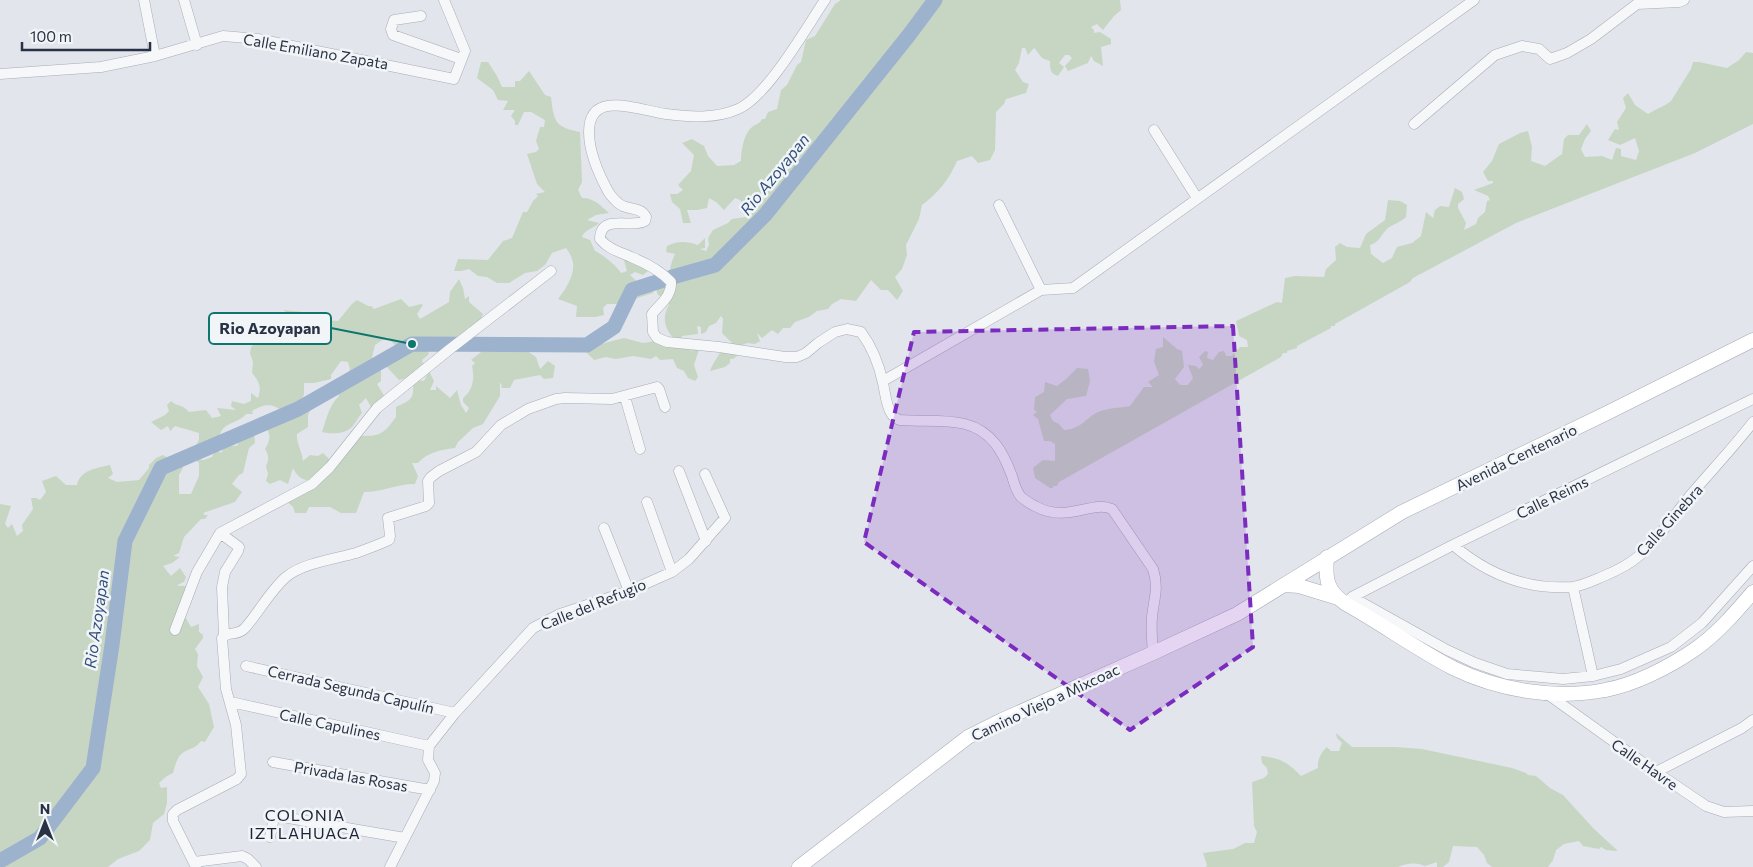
<svg xmlns="http://www.w3.org/2000/svg" width="1753" height="867" font-family="Commissioner,sans-serif">
<style>
.green{fill:#c7d6c3}
.lines{fill:none;stroke-linecap:round;stroke-linejoin:round}
.river{stroke:#9cb2cd;stroke-width:15}
.minor-casing{stroke:#a7acb6;stroke-width:11}
.secondary-casing{stroke:#a7acb6;stroke-width:15}
.minor{stroke:#f5f7f9;stroke-width:10}
.secondary{stroke:#fff;stroke-width:14}
.marked{fill:#7b2cbf;fill-opacity:0.2;stroke:#7b2cbf;stroke-width:4;stroke-dasharray:10 6;stroke-linejoin:round}
.labels{text-anchor:middle;dominant-baseline:central;stroke-width:5;stroke-linejoin:round;paint-order:stroke}
.street-label{font-size:15px;fill:#293244;stroke:#f2f5f8}
.water-label{font-size:16px;font-style:italic;fill:#314f7b;stroke:#f2f5f8}
.neighbourhood-label{font-size:16px;letter-spacing:1px;fill:#1b2335;stroke:#f2f5f8}
.leader{fill:none;stroke:#0f766e;stroke-width:2}
.callout-dot{fill:#0f766e;stroke:#f2f5f8;stroke-width:2}
.callout{fill:#f2f5f8;stroke:#0f766e;stroke-width:2}
.callout-label{font-size:16px;text-anchor:middle;font-weight:bold;fill:#293244}
</style>
<rect width="100%" height="100%" fill="#e2e5eb"/>
<path class="green" d="M841,0H1120L1121,10L1114,16L1103,30L1097,24L1091,27L1094,30V33L1100,32L1111,39V44L1101,47L1103,66L1094,61L1091,56L1088,63L1068,71L1065,66L1072,58L1069,55H1065L1059,63L1064,67L1058,76C1050,74 1050,69 1050,61C1039,58 1041,55 1034,48L1028,55L1025,48H1022L1019,63L1015,70L1023,82L1029,84L1026,93L1006,99L1004,104L996,112L995,150L990,160L978,163L972,156L957,161C949,180 938,193 922,205L919,219L906,245L907,255L902,269L895,277L903,291L897,300L888,290H881L871,280L856,301L841,299L832,304L828,309L817,311L809,317L795,322L790,328H783L778,334L772,330L762,338L757,333L760,341L755,344L747,343L737,347V356L733,359H730V363L725,367L710,371C713,362 719,356 723,347L728,348L733,344L722,333L723,319L721,316L716,323L709,326L706,332L701,334V327L697,326L698,334L682,336L681,339L689,346L691,351L697,344L700,346L694,365L698,377L695,381L688,378L684,371L677,368L673,359L660,360L656,356L651,359L633,356L616,359L606,357L594,360L586,352L593,346L624,338L643,343L673,338C664,327 662,317 669,305L668,299L658,295L655,287L653,293L618,304H607L603,308L604,315L595,317H576L577,306L558,299C566,289 577,272 572,259C571,255 568,251 566,248L552,253L545,265L537,271L525,273L509,283H497L487,277L478,276L469,269L461,271H454L458,259L488,260L503,241L512,238L523,212H527L533,201L538,196L536,194L545,192L537,184L527,154L536,152L539,149L536,141L540,127H544L545,120L531,112H524L518,125H515V121L511,116L515,110H503L508,101L498,100L493,90L477,78L481,62H488L497,76L502,87H515V81H520L529,71L545,95L551,97C554,121 554,127 580,132L582,182L578,190L582,198C594,198 600,205 609,213L596,215L587,220L599,223C593,229 585,229 582,237L590,240L595,251C602,254 617,266 621,273L627,271L624,260L629,254L645,261L648,271L643,275L635,272L630,275L646,290L649,280C674,281 667,270 675,254L666,252L667,246C677,241 687,241 698,245L705,238V248L700,249L706,251L709,245L708,238L713,230L728,223L732,219L746,217L754,208L747,207L740,200L735,198L724,210L716,202L709,198L707,208L697,210H687L691,223H683L680,209L672,202L670,194H677L683,190L678,185L691,171L694,155L682,143L692,139L704,146L708,156L717,166L734,165L741,161C741,152 743,137 750,129C754,124 759,125 762,119H765L768,112L777,109L781,90L787,85L797,65L801,62L806,40L815,36L835,4Z
M1746,52L1753,53V124L1695,153L1516,223L1413,278L1410,282L1335,324V326H1331V328L1297,346V348L1287,351V353H1283L1281,357L1059,482L1057,486H1053V488H1050L1035,478L1033,468L1043,460L1055,461V444L1050,441H1044L1038,419L1033,415L1037,412L1034,410L1035,397L1044,392L1045,382L1057,386L1066,379L1077,368L1088,369L1090,381L1086,396L1067,399L1050,415L1053,421L1059,424L1064,430C1082,429 1085,418 1098,412C1108,408 1119,408 1130,406L1144,387H1153L1148,382L1159,375L1154,361L1156,349L1163,347V337L1177,349L1182,351L1184,367L1175,379L1180,385H1188L1193,378L1188,365L1196,366L1199,369L1203,365L1199,357L1205,351L1208,352L1207,358L1213,360L1219,352L1224,351L1226,356H1232L1240,347H1248L1247,340L1239,336L1236,321L1277,302L1282,303L1285,278L1295,276L1324,277L1326,269L1336,260L1335,247L1340,243L1347,247L1360,248L1366,234L1385,220L1388,200L1400,201L1407,205L1406,217C1401,222 1394,224 1388,228C1381,234 1380,242 1370,245L1371,254L1383,263L1392,258L1397,247L1412,243L1421,236L1426,212L1433,218L1435,210L1440,206L1449,207L1455,188L1462,192L1464,199L1458,204V208L1466,223L1464,230L1476,224L1478,218L1485,212L1487,201L1490,200L1488,196L1474,190L1493,183V181H1488L1483,172L1492,161L1499,144L1520,133L1528,131L1532,147L1531,161L1545,166L1562,154L1564,139L1568,135H1579L1587,124L1591,131L1585,139L1581,149L1585,157L1602,156L1612,160L1616,148L1621,149V156L1636,160L1639,151L1635,138L1620,145L1608,140L1615,129L1619,130L1617,122L1626,108L1623,98L1628,93L1635,105L1648,114C1656,109 1665,106 1671,101L1691,69L1693,62H1699L1727,68L1739,60Z
M459,279L463,288L465,299L469,296V302L483,314L481,319L479,333L463,346L431,345L428,355L422,360L426,370L416,376L399,380L385,365L400,350L387,337L375,345L371,362L381,371V381L377,384L385,397L381,403L371,407L366,398L359,405L362,413C358,417 356,422 353,426C344,435 332,434 322,432C326,420 329,405 339,396L337,392H331L346,377L350,369L348,362L341,361L331,375V379L314,383H304V394L302,400H315L308,415V427L297,434C296,443 302,451 303,461L310,455L318,456L323,453L330,460L343,457L356,436C380,436 382,436 396,417V407C411,400 414,400 413,383L417,380L424,381L429,371L434,381L430,390H436V386L450,398L457,390L461,405L466,413L469,408L463,402V398C473,390 475,378 472,366L475,363L471,360L481,352H492L515,346L523,348L536,357L540,369L548,361L555,366L553,378L544,379L540,375L514,380L510,388H502L501,383L500,384V396L483,424L473,428L458,442L455,448C440,450 428,452 418,463H412L418,476L415,484C396,484 383,492 364,492L356,513H341L330,507H309L306,513H295L293,507L283,498L289,492H308L316,485C304,477 300,482 293,468L288,484L280,480L270,484L266,481L268,474L266,466C269,460 269,455 265,449C271,439 271,434 264,424L276,420L281,410C271,402 262,405 252,411L253,414H246C240,422 228,422 222,430C219,435 218,443 215,449L221,453L226,445L237,446L246,429L254,432L255,443L249,448L243,473L239,475L232,484L242,492L235,502L203,513L205,515H208L205,519H201L184,537L179,553L173,556L180,557L172,563L163,566L171,576L180,568L186,577L184,582L177,585L180,586H188C185,596 179,602 178,613L184,615L191,627L199,624V632L203,635V638L195,649L198,654L197,666L203,677L198,687L209,704L214,727L205,742L201,741C194,750 192,747 184,752C177,756 175,766 173,773L167,776L159,783L161,788L167,787V803L164,814L153,823L150,840L139,851L118,859L108,867H0V504L11,506L5,524L8,528L12,524L17,536L23,531L22,525L33,509L31,498H36L40,500L46,492L42,481L56,476L66,485H77C80,470 97,468 110,465L113,474L108,478L117,482L139,480L149,468V465L156,458L163,455L168,458L173,455L181,460L183,468L179,475V494H191L199,476V463L195,459L204,460L212,457L214,452L197,457L195,447L199,440V433L175,426L170,431L168,426L161,430L151,422L165,415L169,411L167,405L171,401C177,407 181,403 189,412L206,410L212,418L221,416L217,408L236,410L231,406L232,401L244,404L251,401V393L258,398C262,387 259,381 252,373L253,362L250,353L251,347L267,331L281,329L289,325L292,316L283,310L303,312L312,319L338,321L352,304L357,300L368,306H371L374,309L401,299L409,307L421,304L423,305L417,314L420,319L449,302L450,292Z
M1336,733L1352,747H1395L1422,749L1512,768L1526,773L1528,775L1536,776L1550,788L1563,795L1594,829L1618,851L1606,850L1601,847L1599,849L1583,846L1579,841L1564,844L1556,850L1553,860L1548,867H1492L1487,863L1484,855L1477,847L1453,846L1449,862L1443,867H1437V862L1425,866C1417,862 1406,863 1398,867H1206L1207,865L1203,853L1233,849L1245,843H1254L1257,832L1254,826L1252,782L1264,778L1268,774L1267,768L1262,763L1261,756C1280,758 1288,762 1301,776L1318,768C1317,761 1321,752 1327,747L1331,751H1339L1342,743L1337,738Z"/>
<g class="lines">
<path class="river" d="M0,861L40,838L93,768L112,645L125,541L161,468L298,409L412,344L587,345L614,327L632,290L676,276L715,265L765,215L909,35L935,0"/>
<g class="minor-casing">
<path id="minor" d="M144,0L155,56
M184,0L197,45
M825,0C806,28 767,97 738,109C716,119 689,117 666,114C641,111 589,88 589,132C589,152 599,175 609,193C612,197 618,204 623,206C631,210 641,207 646,217L645,221C632,229 600,213 600,239C608,249 620,252 631,257C646,263 660,270 671,282C672,296 660,304 652,314L653,332L657,338L667,342L719,347L785,357H797L806,353L818,343L835,332L847,329L861,332C872,347 879,364 883,383C885,392 886,405 891,413C893,417 897,419 900,420C922,422 944,419 965,424C992,431 1003,452 1012,476C1014,483 1016,491 1021,497C1026,501 1032,505 1037,507C1067,523 1092,500 1112,509L1153,569C1159,588 1154,598 1152,617C1151,629 1152,641 1153,653
M421,16L394,20L391,29L393,35L461,59
M0,74L101,67L155,56L223,36L258,39L454,79L465,51L444,0
M1414,124L1495,55L1522,46L1539,49L1550,59L1567,53L1591,39L1637,4L1679,2L1684,0
M1154,130L1197,198
M999,205L1041,290
M883,381L1041,290L1073,288L1474,0
M625,397L640,449
M679,471L706,541
M647,502L672,572
M604,528L629,591
M1453,545C1487,574 1527,590 1572,587C1582,586 1594,580 1604,576C1616,571 1630,564 1640,555C1659,538 1673,517 1689,497C1710,472 1733,448 1753,422
M1573,587L1593,676
M1352,597L1453,545L1753,399
M1346,604L1352,597L1447,650L1475,663L1507,674L1563,679L1593,676L1621,669L1671,647L1702,623L1753,566
M175,630L197,572L220,533
M224,635L222,587L225,572L238,551L239,547L220,533L312,484L330,467L377,408L450,349L551,271
M246,666L455,713
M1546,693L1656,772L1706,806L1724,812L1753,811
M231,702L429,746
M273,762L430,790
M1656,772L1742,728L1753,720
M270,837L274,817L277,816L405,838
M194,862L242,856L248,859L256,867
M196,867L173,821V814L177,810L237,779L241,774L236,725L226,689L222,638C228,630 237,637 245,628C259,612 270,591 286,577C303,563 335,559 356,553C367,549 378,545 389,540L390,536L388,518L426,506L429,503L428,481L431,477L439,471L476,452L501,425L528,409L556,399L565,398L612,399L657,387L659,389L665,407
M390,867L434,781L435,773L428,760L429,746L455,713L533,628L560,614L629,591L672,572L689,559L725,518L705,474"/>
</g>
<g class="secondary-casing">
<path id="secondary" d="M1327,557C1325,580 1327,591 1346,604C1382,624 1416,649 1453,668C1498,690 1555,700 1605,690C1634,685 1669,667 1694,650C1717,634 1735,613 1753,592
M1286,585L1299,586L1335,597
M799,867L968,737L1002,720L1153,653L1237,614L1402,512L1605,414L1753,340"/>
</g>
<use href="#minor" class="minor"/>
<use href="#secondary" class="secondary"/>
</g>
<path class="marked" d="M1233,326L1253,647L1130,730L864,542L914,332Z"/>
<g class="labels">
<g class="street-label">
<text transform="translate(316 51) rotate(10)">Calle Emiliano Zapata</text>
<text transform="translate(1516 457) rotate(-26)">Avenida Centenario</text>
<text transform="translate(1552 497) rotate(-26)">Calle Reims</text>
<text transform="translate(1669 520) rotate(-48)">Calle Ginebra</text>
<text transform="translate(593 604) rotate(-22)">Calle del Refugio</text>
<text transform="translate(351 689) rotate(13)">Cerrada Segunda Capulín</text>
<text transform="translate(1045 702) rotate(-25)">Camino Viejo a Mixcoac</text>
<text transform="translate(330 724) rotate(12)">Calle Capulines</text>
<text transform="translate(1645 764) rotate(35)">Calle Havre</text>
<text transform="translate(351 776) rotate(10)">Privada las Rosas</text>
</g>
<g class="water-label">
<text transform="translate(774 174) rotate(-51)">Rio Azoyapan</text>
<text transform="translate(96 619) rotate(-82)">Rio Azoyapan</text>
</g>
<g class="neighbourhood-label">
<text x="305" y="814">COLONIA<tspan x="305" dy="18">IZTLAHUACA</tspan></text>
</g>
</g>
<path class="leader" d="M412 344L331 328"/>
<circle class="callout-dot" cx="412" cy="344" r="5"/>
<rect class="callout" x="209" y="313" width="122" height="31" rx="5"/>
<g class="callout-label">
<text x="270" y="334">Rio Azoyapan</text>
</g>
<g transform="translate(45 822)" stroke="#f2f5f8" stroke-width="4" paint-order="stroke">
<path d="M0-4L9 19L0 12L-9 19Z" fill="#293244"/>
<text y="-8" font-size="14" font-weight="bold" text-anchor="middle" fill="#293244">N</text>
</g>
<path d="M22 42v8h128v-8" fill="none" stroke="#293244" stroke-width="2.5"/>
<text x="30" y="42" font-size="15" fill="#293244" stroke="#f2f5f8" stroke-width="4" paint-order="stroke">100 m</text>
</svg>
